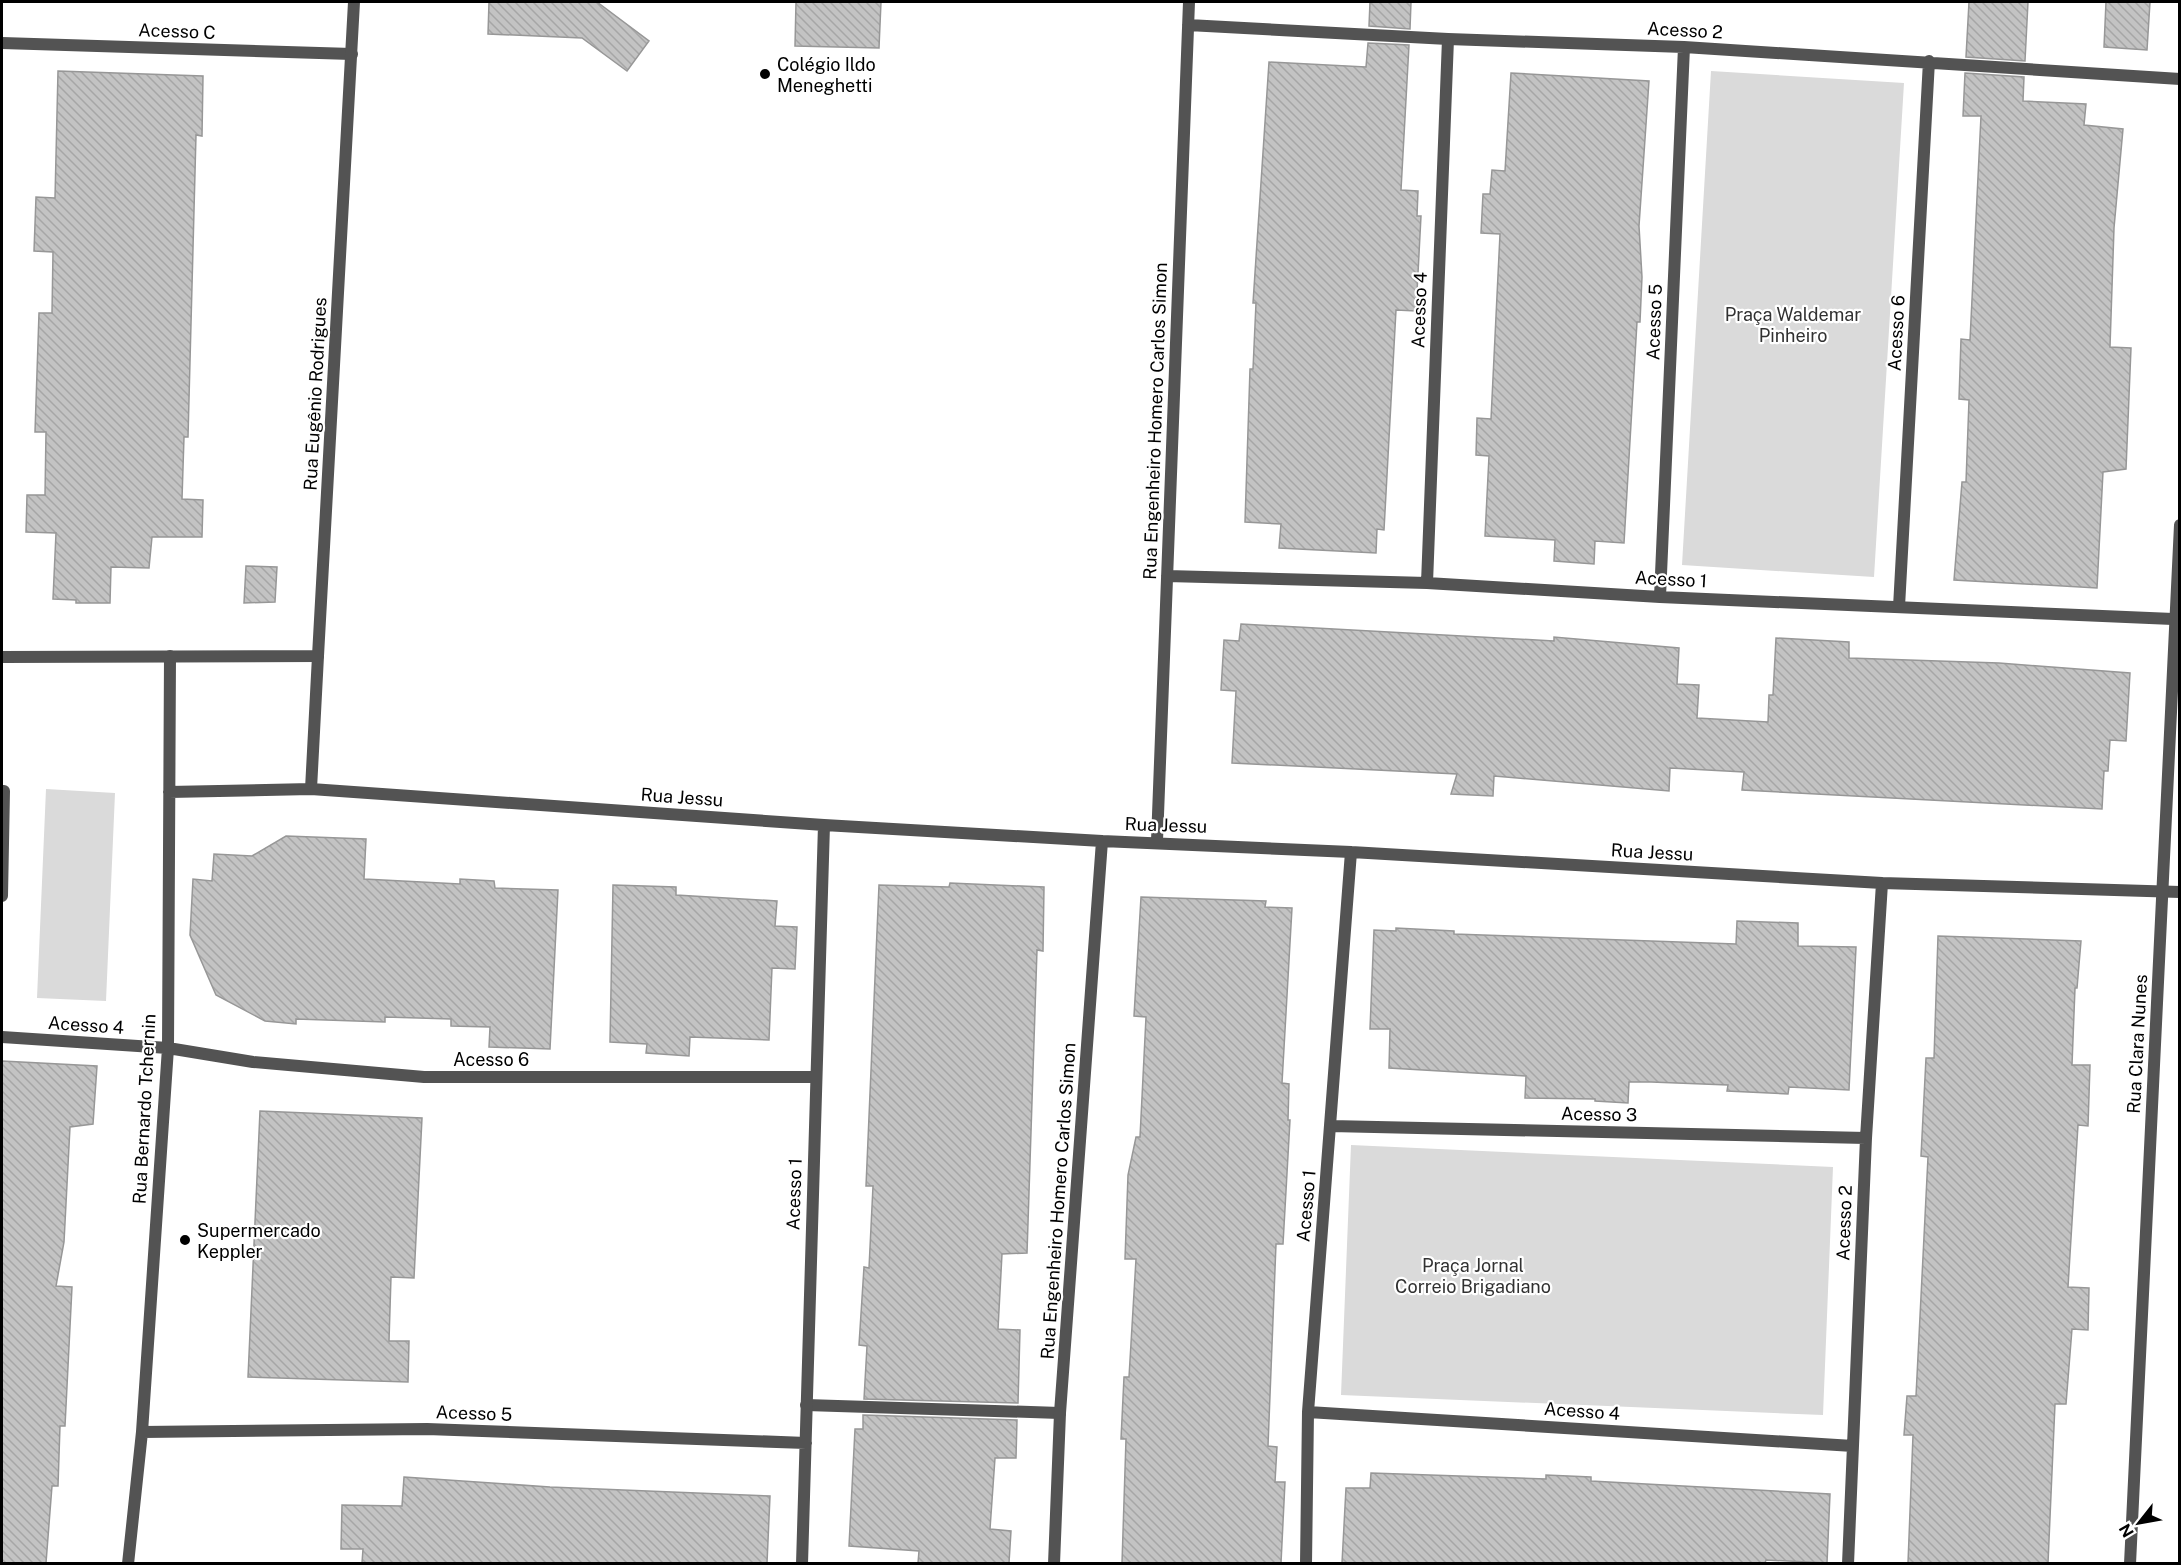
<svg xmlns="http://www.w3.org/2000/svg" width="2181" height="1565" font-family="'Public Sans',sans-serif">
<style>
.park{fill:#dadada}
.building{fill:url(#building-back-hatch);stroke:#979797;stroke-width:1.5}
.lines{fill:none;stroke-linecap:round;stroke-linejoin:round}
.service{stroke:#535353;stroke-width:12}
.minor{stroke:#535353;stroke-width:12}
.tertiary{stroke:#535353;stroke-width:12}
.poi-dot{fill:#000;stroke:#fff;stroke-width:2}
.labels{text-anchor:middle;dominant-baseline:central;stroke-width:4.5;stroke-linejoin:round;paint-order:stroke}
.street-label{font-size:18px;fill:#000;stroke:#fff}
.poi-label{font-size:18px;fill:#000;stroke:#fff;text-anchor:start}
.park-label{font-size:18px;fill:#313131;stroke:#fff}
</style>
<defs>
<pattern id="building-back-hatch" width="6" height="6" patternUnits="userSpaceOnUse" patternTransform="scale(1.5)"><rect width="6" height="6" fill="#c3c3c3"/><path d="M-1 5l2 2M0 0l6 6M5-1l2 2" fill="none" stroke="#a6a6a6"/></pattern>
</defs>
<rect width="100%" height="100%" fill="#fff"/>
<path class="park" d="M1711,71L1904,83L1874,577L1682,565Z
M46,789L115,793L106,1001L37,998Z
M1351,1145L1833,1167L1823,1415L1341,1395Z"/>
<path class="building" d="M489,2H597L649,41L627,71L582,38L488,34Z
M796,2H881L879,48L795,46Z
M1370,2H1411L1410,29L1369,26Z
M1969,2H2028L2025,61L1966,57Z
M2106,2H2150L2147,50L2104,47Z
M1368,43L1409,45L1401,190L1418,191L1417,216H1421L1416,311L1396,310L1384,530L1377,529L1376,553L1279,548L1281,524L1245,522L1250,369H1253L1256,303H1253L1269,62L1366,67Z
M58,71L203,76L202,136L196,135L188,437H184L182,499L203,500L202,537H152L149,568L111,567L110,603H76V600L53,599L56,533L26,532L27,495H45L46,432H35L39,313H52L53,252L34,251L36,197L55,198Z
M1511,73L1649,81L1639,226L1642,277L1640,322H1637L1624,543L1595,541L1594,564L1554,561L1555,540L1485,536L1489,456L1476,455L1477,418L1491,419L1500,234L1481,233L1483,194H1490L1492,170L1505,171Z
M1965,73L2024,77L2023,101L2086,104L2084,125L2123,129L2114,228L2110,347L2131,348L2126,469L2103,472L2097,588L1954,580L1962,482H1966L1969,400L1959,399L1961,339L1970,340L1981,116H1963Z
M246,566L277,567L275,602L244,603Z
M1241,624L1554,641V637L1679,648L1677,684L1699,685L1697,718L1768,722L1769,695H1773L1776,638L1849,642V658L1999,663L2130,673L2126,741L2110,740L2108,771H2104L2102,809L1742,790L1744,772L1670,768L1669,791L1494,776L1493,796L1451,794L1457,774L1232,763L1236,691L1221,690L1224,640L1239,641Z
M286,836L366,839L364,879L460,884V879L494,881L495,888L558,890L550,1049L489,1047L490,1027L451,1026V1019L385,1017V1022L296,1019V1024L265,1021L216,995L190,935L193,879L212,881L214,854L252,856Z
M950,883L1044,887L1043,951L1037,950L1027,1253L1002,1254L998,1329L1020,1330L1018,1403L864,1399L867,1346L859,1345L864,1267L869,1268L873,1186H866L879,885L949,887Z
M613,885L676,887V895L777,901L775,926L797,927L795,969L772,968L769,1040L690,1037L689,1056L646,1053L647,1044L610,1042Z
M1141,897L1266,901L1265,907L1292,908L1282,1083L1289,1084L1288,1120H1290L1283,1244H1276L1268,1446L1277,1447L1275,1482H1285L1281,1563H1122L1126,1439H1121L1124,1377H1129L1136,1259H1125L1128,1175L1136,1137H1140L1146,1017L1134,1016Z
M1737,921L1798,923V946L1856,947L1849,1090L1789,1087L1788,1094L1727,1091L1728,1085L1651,1082H1629L1628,1103L1595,1101V1099L1525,1098L1526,1076L1389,1068L1390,1029H1370L1374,930L1396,931V928L1454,931V934L1736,944Z
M1938,936L2081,941L2077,988H2075L2072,1065H2090L2088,1126L2078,1125L2068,1287L2089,1288L2088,1330L2072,1329L2066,1404H2055L2048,1563H1908L1913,1435H1904L1907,1396H1916L1928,1157L1921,1156L1926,1058H1934Z
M2,1061L97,1066L93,1124L70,1127L64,1242L56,1286L72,1287L65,1426H60L58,1486H52L46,1563H2Z
M260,1111L422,1118L414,1278L391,1277L389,1341H409L408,1382L248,1377Z
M863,1415L1017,1420L1016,1458H995L990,1529L1011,1531L1009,1563H918L919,1551L849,1546L855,1429H863Z
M1371,1473L1546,1479V1475L1591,1477V1481L1830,1494L1827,1563L1766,1560L1765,1563H1342L1346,1488H1370Z
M404,1477L550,1487L770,1496L767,1563H362L363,1549H341L342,1505L402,1506Z"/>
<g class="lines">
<path class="service" d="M806,1405L1060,1413"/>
<path class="minor" d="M1188,25L1448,39L1684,47L2180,79
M2,43L352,54
M1167,576L1427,583L1660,597L2173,619
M1427,583L1448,39
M1660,597L1684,47
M1899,607L1929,61
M311,789L318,656
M2,791H4L2,896
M169,792L311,789L824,825L1102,841L1351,852L1882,883L2180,892
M1157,841L1189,2
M2,1037L168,1048L253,1062L424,1077H816
M1331,1126L1866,1138
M1308,1412L1853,1446
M142,1432L427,1429L806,1443
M128,1564L142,1432L168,1048L170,656
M802,1564L824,825
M1054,1564L1060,1413L1102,841
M1306,1564L1308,1412L1351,852
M1848,1564L1866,1138L1882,883"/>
<path class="tertiary" d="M2,657L318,656L354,2
M2130,1564L2180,525"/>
</g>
<g class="poi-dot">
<circle cx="765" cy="74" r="6"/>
<circle cx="185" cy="1240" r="6"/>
</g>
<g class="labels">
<g class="street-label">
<text transform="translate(1685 30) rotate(3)">Acesso 2</text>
<text transform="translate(177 31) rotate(2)">Acesso C</text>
<text transform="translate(1419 310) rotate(-88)">Acesso 4</text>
<text transform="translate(1654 322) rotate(-88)">Acesso 5</text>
<text transform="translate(1896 333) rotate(-87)">Acesso 6</text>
<text transform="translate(315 394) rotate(-87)">Rua Eugênio Rodrigues</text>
<text transform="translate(1155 421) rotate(-88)">Rua Engenheiro Homero Carlos Simon</text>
<text transform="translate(1671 579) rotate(3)">Acesso 1</text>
<text transform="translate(682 797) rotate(4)">Rua Jessu</text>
<text transform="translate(1166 825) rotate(2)">Rua Jessu</text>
<text transform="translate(1652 852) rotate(3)">Rua Jessu</text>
<text transform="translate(86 1025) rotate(4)">Acesso 4</text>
<text transform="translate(2137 1044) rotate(-87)">Rua Clara Nunes</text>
<text x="491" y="1059">Acesso 6</text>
<text transform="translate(144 1109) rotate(-87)">Rua Bernardo Tchernin</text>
<text transform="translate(1599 1114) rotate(1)">Acesso 3</text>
<text transform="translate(794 1194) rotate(-88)">Acesso 1</text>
<text transform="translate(1058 1201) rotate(-86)">Rua Engenheiro Homero Carlos Simon</text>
<text transform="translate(1306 1206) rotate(-85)">Acesso 1</text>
<text transform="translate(1844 1223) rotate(-88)">Acesso 2</text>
<text transform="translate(1582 1411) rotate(4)">Acesso 4</text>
<text transform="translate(474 1413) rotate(2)">Acesso 5</text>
</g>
<g class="poi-label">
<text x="777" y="64">Colégio Ildo<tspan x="777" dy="21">Meneghetti</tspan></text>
<text x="197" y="1230">Supermercado<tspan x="197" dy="21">Keppler</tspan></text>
</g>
<g class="park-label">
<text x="1793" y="314">Praça Waldemar<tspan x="1793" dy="21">Pinheiro</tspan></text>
<text x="1473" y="1265">Praça Jornal<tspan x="1473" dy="21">Correio Brigadiano</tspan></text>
</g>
</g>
<rect width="2181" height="1565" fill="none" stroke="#000000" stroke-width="6"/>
<g transform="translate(2139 1523) rotate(239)" stroke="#ffffff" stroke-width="4.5" paint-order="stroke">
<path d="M0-4.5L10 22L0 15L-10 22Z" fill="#000000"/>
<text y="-9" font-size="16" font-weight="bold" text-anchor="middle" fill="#000000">N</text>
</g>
</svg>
